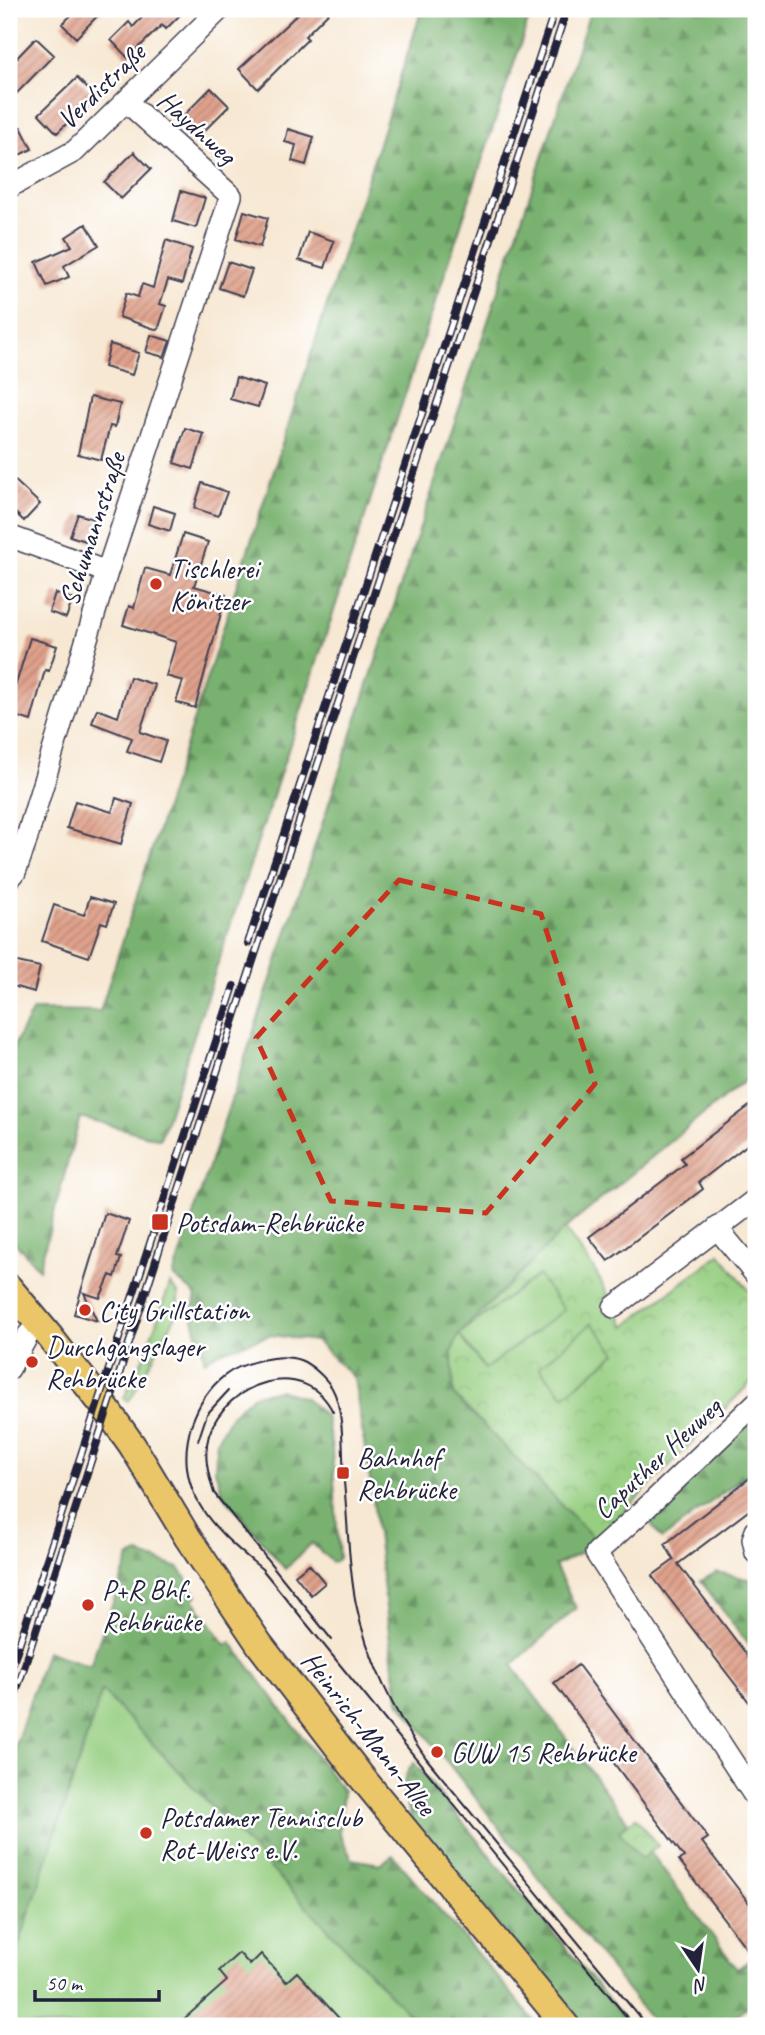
<svg xmlns="http://www.w3.org/2000/svg" width="765" height="2035" font-family="Caveat,sans-serif">
<style>
.grass{fill:url(#grass-tufts);stroke:#5c785e;stroke-width:2}
.forest{fill:url(#forest-firs);stroke:#4e6a56;stroke-width:2}
.park{fill:url(#park-crowns);stroke:#5c785e;stroke-width:2}
.garden{fill:#97cf82;stroke:#5c785e;stroke-width:2}
.building{fill:url(#building-hatch)}
.lines{fill:none;stroke-linecap:round;stroke-linejoin:round}
.minor-casing{stroke:#424052;stroke-width:24}
.major-casing{stroke:#424052;stroke-width:30}
.minor{stroke:#fff;stroke-width:21}
.major{stroke:#ebc669;stroke-width:26}
.tram{stroke:#22223b;stroke-width:2}
.rail-casing{stroke:#22223b;stroke-width:8}
.rail{stroke:#fff;stroke-width:5;stroke-dasharray:16;stroke-linecap:butt}
.marked{fill:none;stroke:#c8321e;stroke-width:5;stroke-dasharray:14 9;stroke-linejoin:round}
.poi-dot{fill:#c8321e;stroke:#fff;stroke-width:2.5}
.labels{text-anchor:middle;dominant-baseline:central;stroke-width:5;stroke-linejoin:round;paint-order:stroke}
.street-label{font-size:28px;fill:#22223b;stroke:#fff}
.poi-label{font-size:28px;fill:#22223b;stroke:#fff;text-anchor:start}
</style>
<defs>
<pattern id="grass-tufts" width="24" height="20" patternUnits="userSpaceOnUse" patternTransform="scale(1.75)"><rect width="24" height="20" fill="#97cf82"/><path d="M3 7l-1-3M5 7V3M7 7l1-3M15 17l-1-3M17 17v-4M19 17l1-3" fill="none" stroke="#82b171"/></pattern>
<pattern id="forest-firs" width="22" height="20" patternUnits="userSpaceOnUse" patternTransform="scale(1.75)"><rect width="22" height="20" fill="#79b270"/><path d="M5 1l3.5 6h-7zM16 11l3.5 6h-7z" fill="#63905d"/></pattern>
<pattern id="park-crowns" width="20" height="18" patternUnits="userSpaceOnUse" patternTransform="scale(1.75)"><rect width="20" height="18" fill="#97cf82"/><path d="M2 6a3 3 0 1 1 6 0M12 15a3 3 0 1 1 6 0" fill="none" stroke="#82b171"/></pattern>
<pattern id="building-hatch" width="6" height="6" patternUnits="userSpaceOnUse" patternTransform="scale(1.75)"><rect width="6" height="6" fill="#e0a28c"/><path d="M-1 1l2-2M0 6l6-6M5 7l2-2" fill="none" stroke="#b58474"/></pattern>
</defs>
<rect width="100%" height="100%" fill="#fff"/>
<filter id="ink" filterUnits="userSpaceOnUse"><feTurbulence type="fractalNoise" baseFrequency=".0143" numOctaves="2"/><feDisplacementMap in="SourceGraphic" scale="14" xChannelSelector="R" yChannelSelector="G"/><feConvolveMatrix kernelMatrix="1 2 1 2 8 2 1 2 1" color-interpolation-filters="sRGB"/></filter>
<filter id="wash" filterUnits="userSpaceOnUse"><feTurbulence type="fractalNoise" baseFrequency=".00686" numOctaves="4" result="noise"/><feDisplacementMap in="SourceGraphic" scale="28" xChannelSelector="R" yChannelSelector="G"/><feGaussianBlur stdDeviation="1.57" result="paint"/><feColorMatrix in="noise" values="0 0 0 0 0 0 0 0 0 0 0 0 0 0 0 0 0 1.4 0 .05"/><feComposite in="paint" operator="in"/></filter>
<g filter="url(#wash)">
<rect width="100%" height="100%" fill="#f7e8d3"/>
<path class="grass" d="M170,1284L178,1293V1312L131,1398L127,1401L124,1398L145,1354Z"/>
<path class="forest" d="M422,9H532L160,1139L80,1117L39,1269L9,1236V1055L33,1010L100,1011Z
M591,9H756V1071L565,1229L459,1334L452,1351L454,1395L596,1540L579,1554L555,1566L576,1608L512,1665L737,1969L756,1956V2001L722,2026H656L399,1701L393,1666L373,1499L354,1378L316,1341L270,1335L219,1352L205,1361L192,1316L196,1295L173,1276Z
M279,1390L305,1398L326,1417L332,1449L339,1558L333,1563L312,1543L285,1569L223,1494L215,1470L217,1440L231,1415L254,1395Z
M756,1411V1468L662,1539L647,1518Z
M139,1554L179,1568L197,1595L193,1599L226,1645L231,1642L343,1791L339,1833L352,1859L380,1864L393,1855L539,2026H420L102,1691L9,1976V1766L46,1651L90,1666L129,1558Z
M717,1572L756,1581V1655L701,1581Z
M414,1763L630,2026H581L413,1824C406,1801 396,1782 414,1763Z"/>
<path class="park" d="M565,1229L594,1269L625,1326L720,1254L756,1299V1377L596,1540L454,1395L452,1351L459,1334Z
M636,1818L658,1846L641,1859L619,1831Z"/>
<path class="garden" d="M538,1275L564,1310L485,1369L459,1334Z
M592,1323L616,1353L564,1396L539,1367Z
M102,1691L420,2026H9V1976Z"/>
<g id="blocks">
<path class="building" d="M78,9H104L76,38L62,24Z
M150,9H186L166,29L162,25L128,58L111,40L129,22L133,27Z
M303,9H332L305,36L308,39L258,89L239,69Z
M36,38L54,55L17,93L9,84V66Z
M77,78L95,96L57,133L39,114Z
M211,88L229,106L201,134L183,116Z
M21,127L32,149L9,160V132Z
M288,129L314,137L306,165L292,161L296,145L285,142Z
M134,152L151,169L121,199L104,182Z
M181,191L205,198L196,228L173,221Z
M244,211L268,218L260,247L236,239Z
M86,224L99,245L64,266L69,277L47,286L36,262L72,246L66,237Z
M308,232L334,241L325,268L299,260Z
M166,240L192,249L182,284L168,280L160,304L166,306L158,330L119,317L126,293L138,297L142,284L153,288Z
M228,262L252,270L243,296L219,288Z
M151,335L170,341L164,357L146,352Z
M110,344L139,353L132,375L104,367Z
M236,377L265,386L258,407L230,399Z
M90,397L120,404L115,427L110,426L101,460L78,454Z
M185,428L204,434L193,469L174,463Z
M9,475L40,504L24,521L9,507Z
M202,483L227,492L218,516L194,508Z
M153,506L175,513L170,531L148,524Z
M78,514L99,521L92,543L70,536Z
M183,534L208,542L194,586L226,595L195,708L176,702L183,681L166,676L176,642L123,625L129,606L134,608L145,568L170,575Z
M55,593L73,599L66,618L49,612Z
M30,638L57,646L49,671L45,670L31,721L9,714V681L16,684Z
M130,677L155,685L140,732L166,741L159,762L127,751L132,738L92,723L97,709L118,717Z
M116,798L133,804L121,844L67,828L75,801L112,812Z
M90,897L114,904L107,924L101,922L89,957L42,941L54,905L84,915Z
M13,961L40,967L34,992L9,985Z
M756,1101V1138L699,1182L703,1189L608,1261L589,1237L685,1164L681,1158Z
M105,1213L129,1221L117,1257L121,1258L115,1277L110,1275L100,1298L84,1293L97,1321L74,1314Z
M756,1473V1505L678,1564L756,1667V1711L652,1576L674,1560L665,1544Z
M309,1564L325,1583L311,1595L295,1575Z
M578,1665L708,1838L702,1842L756,1912V1961L679,1860L684,1857L554,1683Z
M239,1953L250,1965L261,1954L286,1982L297,1972L346,2026H176L227,1981L219,1971Z"/>
</g>
</g>
<g filter="url(#ink)">
<use href="#blocks" fill-opacity="0" stroke="#424052" stroke-width="2"/>
<g class="lines">
<g class="minor-casing">
<path id="minor" d="M9,187L75,151L220,9
M9,536L107,572
M9,879L15,872L24,847L107,572L231,196L126,101
M717,1228L756,1275
M614,1307L756,1199
M9,1369L28,1335L39,1323
M756,1403L644,1510L596,1553L756,1798
M756,1531L753,1539L756,1553"/>
</g>
<g class="major-casing">
<path id="major" d="M9,1288L50,1337L107,1410L132,1445L188,1538L260,1645L359,1774L566,2026"/>
</g>
<use href="#minor" class="minor"/>
<use href="#major" class="major"/>
<path class="tram" d="M198,1441L207,1414L228,1391
M332,1640L214,1493C208,1474 203,1455 209,1435C226,1382 305,1355 333,1412
M634,2026L262,1569C215,1531 170,1491 192,1423C198,1406 209,1388 224,1376C240,1363 280,1352 300,1360C311,1364 326,1378 332,1388C345,1411 342,1456 344,1482C348,1522 348,1565 356,1604C367,1658 394,1713 426,1758L647,2026"/>
<g class="rail-casing">
<path id="rail" d="M248,943L555,9
M9,1675L234,986
M9,1714L252,964L567,9"/>
</g>
<use href="#rail" class="rail"/>
</g>
</g>
<path class="marked" d="M399,880L541,914L595,1084L486,1213L331,1201L256,1038Z"/>
<g class="poi-dot">
<circle cx="156" cy="584" r="7"/>
<rect x="151" y="1213" width="18" height="18" rx="3.5"/>
<circle cx="85" cy="1310" r="7"/>
<circle cx="32" cy="1362" r="7"/>
<rect x="336" y="1466" width="14" height="14" rx="3.5"/>
<circle cx="88" cy="1605" r="7"/>
<circle cx="437" cy="1752" r="7"/>
<circle cx="146" cy="1833" r="7"/>
</g>
<g class="labels">
<g class="street-label">
<text transform="translate(101 86) rotate(-44)">Verdistraße</text>
<text transform="translate(197 127) rotate(42)">Haydnweg</text>
<text transform="translate(92 529) rotate(-72)">Schumannstraße</text>
<text transform="translate(657 1458) rotate(-43)">Caputher Heuweg</text>
<text transform="translate(369 1733) rotate(52)">Heinrich-Mann-Allee</text>
</g>
<g class="poi-label">
<text x="170" y="568">Tischlerei<tspan x="170" dy="32">Könitzer</tspan></text>
<text x="176" y="1222">Potsdam-Rehbrücke</text>
<text x="99" y="1310">City Grillstation</text>
<text x="46" y="1346">Durchgangslager<tspan x="46" dy="32">Rehbrücke</tspan></text>
<text x="357" y="1457">Bahnhof<tspan x="357" dy="32">Rehbrücke</tspan></text>
<text x="102" y="1589">P+R Bhf.<tspan x="102" dy="32">Rehbrücke</tspan></text>
<text x="451" y="1752">GUW 15 Rehbrücke</text>
<text x="160" y="1817">Potsdamer Tennisclub<tspan x="160" dy="32">Rot-Weiss e.V.</tspan></text>
</g>
</g>
<rect width="765" height="2035" fill="none" stroke="#fff" stroke-width="35"/>
<g transform="translate(698 1969) rotate(167)" stroke="#ffffff" stroke-width="5" paint-order="stroke">
<path d="M0-5L12 26L0 18L-12 26Z" fill="#22223b"/>
<text y="-10" font-size="19" font-weight="bold" text-anchor="middle" fill="#22223b">N</text>
</g>
<path d="M35 1990v10h124v-10" fill="none" stroke="#22223b" stroke-width="3.5"/>
<text x="46" y="1990" font-size="21" fill="#22223b" stroke="#ffffff" stroke-width="5" paint-order="stroke">50 m</text>
</svg>
